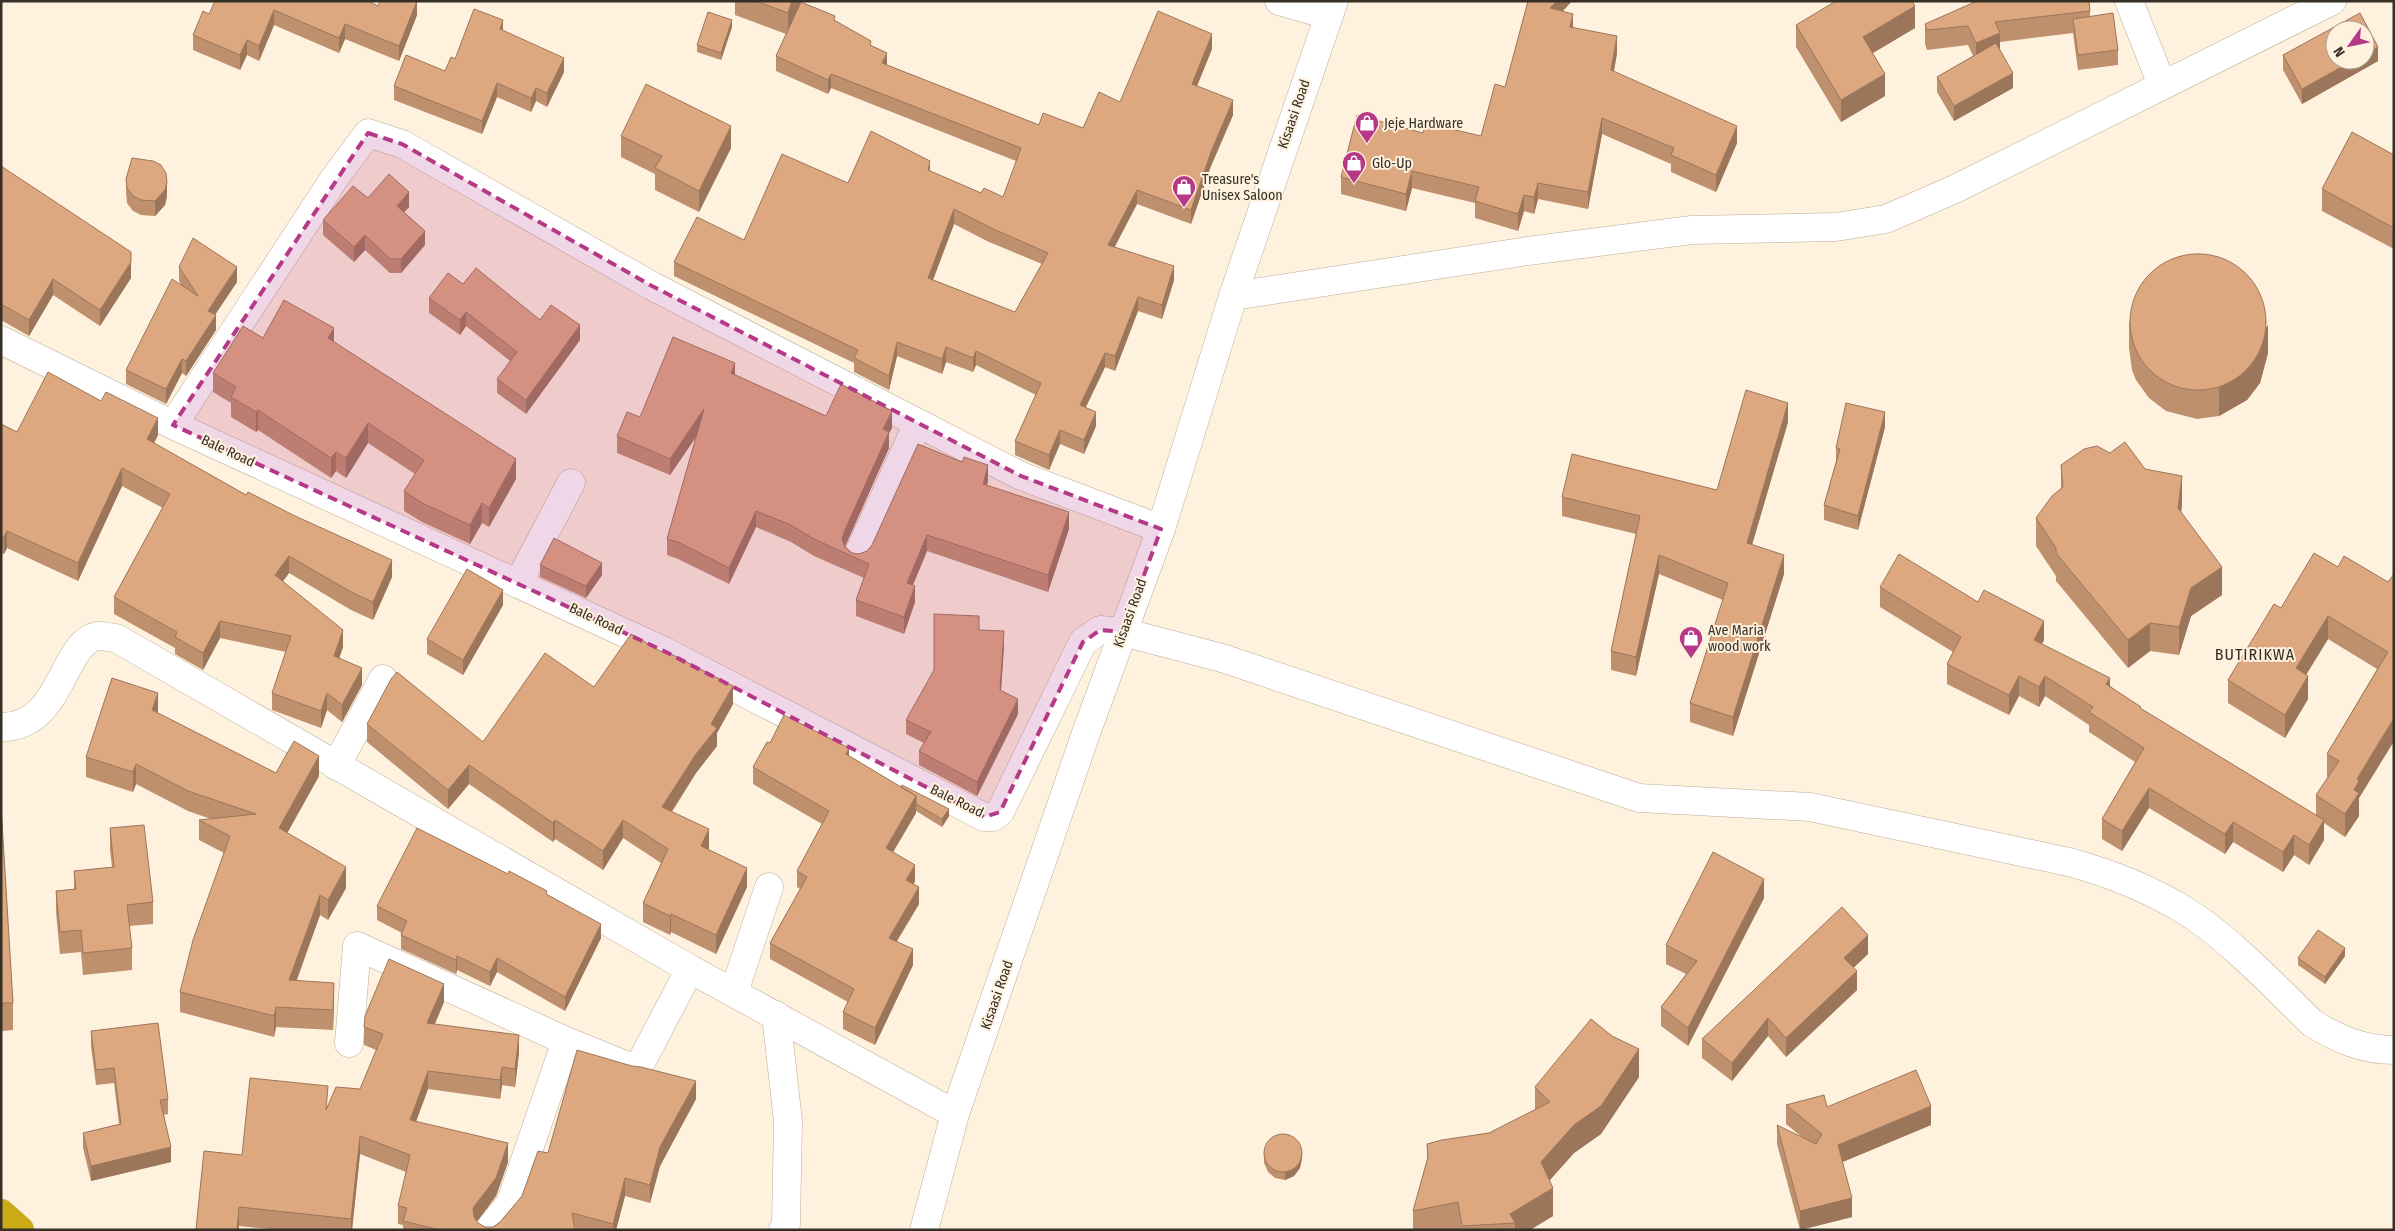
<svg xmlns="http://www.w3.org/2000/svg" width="2395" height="1231" font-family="'Fira Sans Condensed',sans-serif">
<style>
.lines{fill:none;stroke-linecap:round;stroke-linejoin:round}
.minor-casing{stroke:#bdad97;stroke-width:29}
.secondary-casing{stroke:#bdad97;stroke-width:29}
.motorway-casing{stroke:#dfdedc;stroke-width:29}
.minor{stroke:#fff;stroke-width:28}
.secondary{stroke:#fff;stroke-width:28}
.motorway{stroke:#cbaa18;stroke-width:28}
.wall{fill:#be906e;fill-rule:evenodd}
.shaded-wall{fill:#9b765a}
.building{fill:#dda880;stroke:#9b765a;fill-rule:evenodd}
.marked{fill:#b63987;fill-opacity:0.2;stroke:#b63987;stroke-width:4;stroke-dasharray:10 6;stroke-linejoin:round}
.labels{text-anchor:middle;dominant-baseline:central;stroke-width:4;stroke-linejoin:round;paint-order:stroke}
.street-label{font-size:14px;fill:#352f26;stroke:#fef1de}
.poi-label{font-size:14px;fill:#352f26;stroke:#fef1de;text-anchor:start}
.quarter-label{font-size:16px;letter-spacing:1px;fill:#352f26;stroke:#fef1de}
</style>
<rect width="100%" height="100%" fill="#fef1de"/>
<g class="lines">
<g class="minor-casing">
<path id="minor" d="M1279,1L1328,15
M2129,1L2162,85
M1233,296L1528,251L1692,230L1836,227L1886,219L1955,189L2332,1
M1,340L173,425L664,651L984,817H993L1000,812L1083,642L1100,630L1123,632L1222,658L1639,798L1810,807L2069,862C2109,873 2148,888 2184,910C2228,937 2274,986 2312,1023C2338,1039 2363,1050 2394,1050
M173,425L334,179L368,133L402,144L652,286L1021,476L1161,529
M858,555L918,423
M518,584L571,483
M1,727C62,728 61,644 97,636C102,635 110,638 116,638L690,969L955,1114
M336,766L383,679
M734,992L769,887
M776,1015L788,1121L786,1224L783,1230
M349,1043L357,946L566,1041L637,1070L690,969
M488,1230L510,1204L566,1041"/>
</g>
<g class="secondary-casing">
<path id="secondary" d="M924,1230L955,1114L1085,736L1161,529L1233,296L1334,1"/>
</g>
<g class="motorway-casing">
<path id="motorway" d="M1,1213L20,1230"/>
</g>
<use href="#minor" class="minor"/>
<use href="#secondary" class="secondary"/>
<use href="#motorway" class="motorway"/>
</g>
<path class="wall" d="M215,1L378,6L417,1V15L399,61L345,39L339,53L274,25L259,61L247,55L240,70L193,50V35L209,14Z
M735,1H801L797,10L835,21L871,45L887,65L1039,125L1083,128L1120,102L1212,49L1197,86L1233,115L1211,166L1191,224L1137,204L1114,247L1174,280L1162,319L1138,311L1115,371L1105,367L1086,407L1096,426L1084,454L1060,444L1049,470L1015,455V441L1036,395L976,365L973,372L946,362L942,374L897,356L889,390L854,372V363L674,276V262L744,240L848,183L930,171L981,193L1003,197L1016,161L831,88L828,94L776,71V56L786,34L735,15ZM954,224L989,242L1042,264L1015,312L933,280Z
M1528,1H1572L1562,12L1573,27L1617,53L1614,71L1737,143L1716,192L1671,172V164L1602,134L1588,209L1538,199L1534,214L1524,211L1518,231L1475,218V203L1412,188L1406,211L1341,194V177L1423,133L1481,136L1505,87Z
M2090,11V16L2118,50V65L2078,70L2073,33L2000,42V49L2013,88L1954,121L1937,92V77L1973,56L1968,45L1927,50L1925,44V24Z
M1796,25L1915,28L1872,53L1885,96L1841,122L1796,47Z
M732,27L721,60L697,52V45Z
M503,30L564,72L547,107L536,101L531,112L497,97L482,134L394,100V86L445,71L455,59Z
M2283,55L2378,61L2302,104L2283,70Z
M621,136L731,148L699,212L655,190V174L621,157Z
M2394,155V249L2322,211V189Z
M1,166L131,278L100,326L53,295L29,336L1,320Z
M126,179L167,196L165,205L155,216L141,215L133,211L127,203L126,193Z
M409,207L404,212L425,245L401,273H390L365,250L354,262L323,235V220Z
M179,267L237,282L215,315L216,330L186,376L182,373L166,404L126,384V370L181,285L179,281Z
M463,284L540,320L580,340L526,414L497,393V379L510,361L466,326L460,335L429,313V298Z
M2129,321L2268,353L2260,383L2247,400L2219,416L2197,419L2166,411L2149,398L2136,380L2132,370L2129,348Z
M263,338L334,342L516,479L489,527L482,523L470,544L422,522L404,511V491L415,474L368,443L346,478L336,471L331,478L258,430L256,432L231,417V403L213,392V373Z
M735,375L826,416L892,428L889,433V448L845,546L852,553L859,554L867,551L988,481L987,485L1069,529L1048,592L927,551L913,585L915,602L904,634L856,616V600L864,578L814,556L791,542L756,527L729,584L678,559L667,555V539L696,437L670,475L617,453V436L640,417Z
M1788,422L1752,545L1784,574L1733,736L1690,722V703L1723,600L1659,574L1636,676L1611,670V651L1636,534L1562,516V497L1717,490Z
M1,424L17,432L158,435L154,443L392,577L373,620L351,610L289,573L283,581L343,647L339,658L362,685L342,722L327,710L321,728L272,710V693L286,652L220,638L203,670L175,654V648L114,614V597L163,508L122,486L78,581L7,548L4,554L1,553Z
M1885,427L1858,530L1824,520V505L1836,462V448Z
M2110,453L2145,469L2182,504L2181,512L2222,595L2191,616L2179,655L2150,651L2128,668L2056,581V576L2036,546V518L2061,488V465Z
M540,565L602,575L586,598L540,577Z
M2338,567L2388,582L2394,741L2359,798V816L2345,837L2324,823V840L2309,865L2294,855L2283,872L2233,842L2225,854L2149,808L2122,851L2102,839V819L2135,762L2089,732V725L2045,696L2039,707L2019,696L2009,715L1947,684V664L1953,652L1880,607V587L1978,602L2044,640L2042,644L2110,686L2141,709L2316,815V795L2328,777H2327V754L2377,669L2328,639L2306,675L2308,699L2285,738L2228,703V680L2281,608Z
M503,605L463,675L427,654V639Z
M979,630L1004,646L1001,691L1018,714L977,796L919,765V751L924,743L906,734V720Z
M594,687L733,704L717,733V746L696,773L672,812L709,848L708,850L747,887L716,954L671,932L670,935L643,922V903L661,863L623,838L603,870L555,839L553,842L469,784L448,809L367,742V724L483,742Z
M158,713L276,773L319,776L287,833L346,888L328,920L320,915L297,980L334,1003L333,1030L276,1027L274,1037L180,1012V992L224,853L199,840V820L211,819L188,811L136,784L133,792L86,777V757Z
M770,743L849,756L949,816L942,827L916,811V813L893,852L915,881L914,884L919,904L897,941L913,965L875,1045L843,1029V1012L848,1002L770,959V943L800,889L797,887V871L822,824L753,784V767Z
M1,806L13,1003V1030L1,1031Z
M110,828L153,902V924L129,926L132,948V970L83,975L81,952L60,954L56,912V891L74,889V871L112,867L110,850Z
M547,894L601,938L565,1011L497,972L490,986L457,970L456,974L401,949V935L402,933L377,920V906Z
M1764,898L1688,1046L1661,1026V1007L1686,974L1666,964V945Z
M1868,954L1853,968L1857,990L1786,1057L1768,1036L1732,1081L1702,1058V1039Z
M2345,956L2325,984L2298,965V958Z
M444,1002L435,1024L519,1053L515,1087L502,1085L500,1099L428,1089L416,1121L508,1162L496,1196L477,1222L478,1223L485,1227H493L500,1222L522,1196L548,1153L696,1099L660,1166L650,1203L625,1196L616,1230H403V1225L398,1224V1206L406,1172L360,1154L352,1230H280L239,1226V1230H196L204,1151L242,1155L328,1106L360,1089L376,1050L364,1045V1027Z
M91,1031L168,1099V1114L164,1115L171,1162L91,1181L83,1148V1133L119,1124L114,1083L96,1085L91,1046Z
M1639,1077L1601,1134L1574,1153L1549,1181L1553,1216L1530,1230H1413V1211L1427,1160V1144L1489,1133L1535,1110V1087Z
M1786,1105L1827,1107L1931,1125L1842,1162L1852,1217L1800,1230L1777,1144V1125L1803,1138L1786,1124Z
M1264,1155L1302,1158L1300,1168L1294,1176L1285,1180L1275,1178L1268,1172L1264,1163Z"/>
<path class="shaded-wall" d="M417,1V15L399,61V46Z
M792,1H801L788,35V13Z
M1557,1H1572L1550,25V8Z
M1915,6V28L1863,59V37Z
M274,10V25L259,61V46Z
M1573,14V31L1570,27Z
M503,20V34L500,29Z
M732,20V27L721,60V53Z
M345,24V39L339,53V38Z
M2000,33V53L1976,63V43Z
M1212,34V49L1192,98V84Z
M1617,36V53L1611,87V70Z
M247,40V55L240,70V55Z
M2378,47V61L2302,104V89L2354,60H2365V54Z
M887,53V67L882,63Z
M564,58V72L547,107V93Z
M2013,73V88L1954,121V106Z
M831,74V88L828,94V80Z
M1885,74V96L1841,122V100Z
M497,83V97L482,134V121Z
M536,88V101L531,112V98Z
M1233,100V115L1211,166L1191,224V210L1211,152Z
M1602,118V134L1588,209V192Z
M731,126V148L699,212V191Z
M1737,126V143L1716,192V175Z
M930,161V175L928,170Z
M1412,171V188L1406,211V194Z
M167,182V196L165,205L155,216V201Z
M1538,183V199L1534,214V197Z
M1137,190V204L1108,260V245Z
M409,192V207L397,220V206Z
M1524,195V211L1518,231V214Z
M954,209V224L928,293V278Z
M425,231V245L401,273V259Z
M365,235V250L354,262V247Z
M131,262V278L100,326V310Z
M1174,266V280L1162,319V305Z
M237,267V282L208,325V311Z
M53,279V295L29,336V320Z
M1138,297V311L1115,371V356Z
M466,312V326L460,335V320Z
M216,315V330L186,376V361Z
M580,325V340L526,414V400Z
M2268,325V353L2260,383L2247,400L2219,416V389Z
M334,328V347L328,338Z
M897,342V356L889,390V376Z
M946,347V362L942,374V359Z
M976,351V365L973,372V358Z
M1105,353V367L1080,419V405Z
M182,359V373L166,404V389Z
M735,363V380L731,373Z
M1788,403V422L1747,562V543Z
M704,409V425L670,475V459Z
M258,410V430L256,432V412Z
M892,411V428L889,433V448L844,549L842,539L844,532L883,429Z
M1096,412V426L1084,454V440Z
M1885,412V427L1858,530V516Z
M158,418V435L147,456V439Z
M368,423V443L346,478V458Z
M1060,430V444L1049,470V455Z
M336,452V471L331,478V458Z
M516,459V479L489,527V508Z
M988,465V481L983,500V484Z
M122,468V486L78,581V563Z
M2182,476V504L2178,536V508Z
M482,503V523L470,544V525Z
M756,511V527L729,584V568Z
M1069,512V529L1048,592V575Z
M7,531V548L4,554V537Z
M927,535V551L907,599V583Z
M1659,555V574L1636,676V657Z
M1784,555V574L1733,736V717Z
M289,556V573L275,592V575Z
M392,560V577L373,620V602Z
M602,563V575L586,598V586Z
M2222,567V595L2191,616L2179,655V627L2191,588Z
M915,586V602L904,634V617Z
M503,590V605L463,675V660Z
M2328,616V639L2296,691V668Z
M220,621V638L203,670V653Z
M2044,621V640L2034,660V640Z
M2150,623V651L2128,668V640Z
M343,630V647L334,674V656Z
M1004,631V646L1000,705V690Z
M362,668V685L342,722V705Z
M2019,676V696L2009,715V695Z
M2045,676V696L2039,707V687Z
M2308,676V699L2285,738V715Z
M2110,678V698L2106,684Z
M733,686V704L717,733V746L696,773L662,826V807L711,724Z
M158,693V713L152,710Z
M327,693V710L321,728V711Z
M1018,699V714L977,796V782Z
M2394,718V741L2359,798V816L2345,837V814L2354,790L2357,779Z
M849,748V765L846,754Z
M319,756V776L279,848V828Z
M136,764V784L133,792V772Z
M469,765V784L448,809V790Z
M2149,788V808L2122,851V831Z
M916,796V813L886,864V848Z
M949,809V816L942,827V819Z
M555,820V839L553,842V823Z
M623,820V838L603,870V851Z
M2324,820V840L2309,865V845Z
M2233,822V842L2225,854V834Z
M709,829V848L701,865V846Z
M2294,835V855L2283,872V852Z
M915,865V881L906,896V880Z
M346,867V888L328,920V900Z
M747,868V887L716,954V935Z
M1764,879V898L1688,1046V1028Z
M919,887V904L889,954V938Z
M320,895V915L289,1000V980Z
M671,914V932L670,935V916Z
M601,924V938L565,1011V997Z
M1868,935V954L1844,977V958Z
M2345,948V956L2325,984V977Z
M913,949V965L875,1045V1028Z
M457,956V970L456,974V960Z
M497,958V972L490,986V972Z
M1857,971V990L1786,1057V1038Z
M334,983V1003L333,1030V1010Z
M444,984V1002L427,1041V1023Z
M276,1007V1027L274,1037V1016Z
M1768,1018V1036L1732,1081V1063Z
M519,1035V1053L515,1087V1069Z
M1639,1049V1077L1601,1134L1574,1153L1541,1190V1162Z
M502,1067V1085L500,1099V1080Z
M428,1071V1089L410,1138V1120Z
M696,1081V1099L660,1166L650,1203V1185L660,1147Z
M1931,1106V1125L1838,1164V1145Z
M360,1136V1154L352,1230H351V1219Z
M508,1143V1162L496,1196L473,1227V1208Z
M171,1147V1162L91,1181V1166Z
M1302,1151V1158L1300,1168L1294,1176L1285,1180V1172Z
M625,1178V1196L616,1230H613V1224Z
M1553,1188V1216L1530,1230H1515V1223L1510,1214Z
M1852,1198V1217L1800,1230V1211Z
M239,1207V1230H237Z"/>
<path class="building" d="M215,1H368L378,6L380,1H417L399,46L345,24L339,38L274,10L259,46L247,40L240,55L193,35L203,11L209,14Z
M756,1H792L788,13Z
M1528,1H1557L1550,8L1573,14L1570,27L1617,36L1611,70L1737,126L1716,175L1671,155L1674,148L1602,118L1588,192L1538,183L1534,197L1524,195L1518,214L1475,201L1479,187L1412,171L1406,194L1341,177L1357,115L1423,133L1426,123L1481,136L1495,84L1505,87Z
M1836,1H1912L1915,6L1863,37L1885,74L1841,100L1796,25Z
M1977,1H2089L2090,11L1995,22L2000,33L1976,43L1968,26L1927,30L1925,24Z
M801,2L835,16L834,20L871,41L870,45L887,53L882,63L1039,125L1043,113L1083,128L1099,92L1120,102L1158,11L1212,34L1192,84L1233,100L1211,152L1191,210L1137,190L1108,245L1174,266L1162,305L1138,297L1115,356L1105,353L1080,405L1096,412L1084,440L1060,430L1049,455L1015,441L1041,383L976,351L973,358L946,347L942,359L897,342L889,376L854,358L858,350L674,262L697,217L744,240L782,154L848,183L871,131L930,161L928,170L981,193L984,188L1003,197L1021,148L831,74L828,80L776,56ZM954,209L989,227L1048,253L1015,312L928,278Z
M474,9L503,20L500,29L564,58L547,93L536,88L531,98L497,83L482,121L394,86L406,55L445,71L451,57L455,59Z
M708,12L732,20L721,53L697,45Z
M2113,13L2118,50L2078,55L2073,19Z
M2360,13L2378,47L2365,54V30H2335V60H2354L2302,89L2283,55Z
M1996,43L2013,73L1954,106L1937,77Z
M646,84L731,126L699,191L655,168L662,156L621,136Z
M2352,132L2394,155V228L2322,189Z
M132,158L153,161L161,165L166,173L167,182L165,190L155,201L141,200L133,196L127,188L126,179Z
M1,166L131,252V262L100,310L53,279L29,320L1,304Z
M389,174L409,192L397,206L425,231L401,259H390L365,235L354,247L323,220L353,186L368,198Z
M193,238L237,267L208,311L216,315L186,361L182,359L166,389L126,370L172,279L198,296L179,267Z
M2130 322a68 68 0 1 1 136 0a68 68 0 1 1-136 0Z
M476,268L540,320L551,305L580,325L526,400L497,379L517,352L466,312L460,320L429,298L448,273L463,284Z
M284,300L334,328L328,338L516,459L489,508L482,503L470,525L422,503L404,491L424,460L368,423L346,458L336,452L331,458L258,410L256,412L231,397L236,387L213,373L243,326L263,338Z
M673,337L735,363L731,373L826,416L841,384L892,411L883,429L889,432L844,532L842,539L845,547L852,553L859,554L867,551L872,545L918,444L962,462L964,457L988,465L983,484L1069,512L1048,575L927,535L907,583L915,586L904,617L856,600L869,564L814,539L791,525L756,511L729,568L678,542L667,539L704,409L670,459L617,436L627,412L640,417Z
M48,372L101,401L106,392L158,418L147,439L246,495L248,492L293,515L392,560L373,602L351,592L289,556L275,575L343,630L334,656L362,668L342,705L327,693L321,711L272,693L291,636L220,621L203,653L175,637L177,632L114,597L170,494L122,468L78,563L7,531L4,537L1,536V424L17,432Z
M1746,390L1788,403L1747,543L1784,555L1733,717L1690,703L1728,583L1659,555L1636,657L1611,651L1640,516L1562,497L1572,454L1717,490Z
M1846,403L1885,412L1858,516L1824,505L1840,449L1836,448Z
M2125,442L2145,469L2182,476L2178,508L2222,567L2191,588L2179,627L2150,623L2128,640L2056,553V548L2036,518L2052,496L2063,487L2061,465L2084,449L2097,446L2110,453Z
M554,538L602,563L586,586L540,565Z
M2314,553L2338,567L2344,556L2388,582L2394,574V718L2357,779L2359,781L2354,790L2359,793L2345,814L2316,795L2339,761L2327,754L2388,652L2328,616L2296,668L2308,676L2285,715L2228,680L2274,604L2281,608Z
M1899,554L1978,602L1984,590L2044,621L2034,640L2110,678L2106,684L2141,707L2140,708L2324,820L2309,845L2294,835L2283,852L2233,822L2225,834L2149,788L2122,831L2102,819L2144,748L2089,712L2093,707L2045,676L2039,687L2019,676L2009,695L1947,664L1961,637L1880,587Z
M467,569L503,590L463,660L427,639Z
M934,614L979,616V630L1004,631L1000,690L1018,699L977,782L919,751L931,732L906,720L934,670Z
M631,634L664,653L665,651L733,686L711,724L717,728L696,754L662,807L709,829L701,846L747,868L716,935L671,914L670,916L643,903L668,849L623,820L603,851L555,820L553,823L469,765L448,790L367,724L391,679L397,672L483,742L545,653L594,687Z
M112,678L158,693L152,710L276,773L294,741L319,756L279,828L346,867L328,900L320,895L289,980L334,983L333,1010L276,1007L274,1016L180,992L193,940L230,836L199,820L256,814L188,791L136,764L133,772L86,757Z
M784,715L849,748L846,754L916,796L886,848L915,865L906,880L919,887L889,938L913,949L875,1028L843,1012L854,989L770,943L807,877L797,871L829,811L753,767L767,742L770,743Z
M902,785L949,809L942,819L916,804V796L901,787Z
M1,806L13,1003H1Z
M144,825L153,902L127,905L132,948L83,953L81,930L60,932L56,891L76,889L74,871L114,867L110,828Z
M417,828L508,874L509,871L547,891L546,894L601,924L565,997L497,958L490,972L457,956L456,960L401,935L407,921L377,906Z
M1713,852L1764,879L1688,1028L1661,1007L1697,961L1666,945Z
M1842,907L1868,935L1844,958L1857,971L1786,1038L1768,1018L1732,1063L1702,1039Z
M2318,930L2345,948L2325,977L2298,958Z
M389,959L444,984L427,1023L519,1035L515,1069L502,1067L500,1080L428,1071L410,1120L508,1143L496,1178L473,1208L474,1217L478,1223L485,1227H493L500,1222L522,1196L538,1151L548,1153L577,1050L632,1066L641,1067L696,1081L660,1147L650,1185L625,1178L613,1224L572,1213L575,1230H440L403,1221L407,1208L398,1206L410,1155L360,1136L351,1219L239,1207L237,1230H204L196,1229L204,1151L242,1155L250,1078L328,1086L326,1110L336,1087L360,1089L383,1034L364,1027L365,1016Z
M1591,1019L1612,1036L1639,1049L1601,1106L1574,1125L1541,1162L1553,1188L1510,1214L1515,1223L1462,1226L1458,1202L1413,1211L1428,1157L1427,1144L1442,1140L1489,1133L1550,1102L1535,1087Z
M158,1023L168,1099L160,1100L171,1147L91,1166L83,1133L121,1124L114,1068L96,1070L91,1031Z
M1916,1070L1931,1106L1838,1145L1852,1198L1800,1211L1777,1125L1816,1144L1822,1134L1786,1105L1824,1095L1827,1107Z
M1264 1153a19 19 0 1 1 38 0a19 19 0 1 1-38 0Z"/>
<path class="marked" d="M368,133L402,144L652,286L1021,476L1161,529L1123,632L1100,630L1083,642L1000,812L984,817L664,651L173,425Z"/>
<defs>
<g id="shop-pin" transform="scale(1.25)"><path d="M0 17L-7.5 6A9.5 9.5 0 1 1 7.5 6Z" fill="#b63987" stroke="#fef1de"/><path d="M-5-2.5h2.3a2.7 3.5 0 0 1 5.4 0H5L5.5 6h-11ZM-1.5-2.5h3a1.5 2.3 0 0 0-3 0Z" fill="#fff"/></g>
</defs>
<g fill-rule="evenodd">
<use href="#shop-pin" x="1367" y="123"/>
<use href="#shop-pin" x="1354" y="163"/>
<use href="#shop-pin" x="1184" y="187"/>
<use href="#shop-pin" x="1691" y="638"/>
</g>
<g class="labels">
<g class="street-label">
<text transform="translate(1294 114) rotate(-71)">Kisaasi Road</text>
<text transform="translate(228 451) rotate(25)">Bale Road</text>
<text transform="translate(1130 613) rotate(-70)">Kisaasi Road</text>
<text transform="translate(596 619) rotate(25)">Bale Road</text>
<text transform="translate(957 801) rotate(26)">Bale Road</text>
<text transform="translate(997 995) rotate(-71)">Kisaasi Road</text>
</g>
<g class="poi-label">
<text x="1384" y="123">Jeje Hardware</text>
<text x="1372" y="163">Glo-Up</text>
<text x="1202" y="179">Treasure's<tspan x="1202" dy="16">Unisex Saloon</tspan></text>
<text x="1708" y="630">Ave Maria<tspan x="1708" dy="16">wood work</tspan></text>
</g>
<g class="quarter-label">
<text x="2255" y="654">BUTIRIKWA</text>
</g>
</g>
<rect width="2395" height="1231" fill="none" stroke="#352f26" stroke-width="5"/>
<g transform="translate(2350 45) rotate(237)"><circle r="24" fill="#fef1de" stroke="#aea394"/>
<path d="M0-4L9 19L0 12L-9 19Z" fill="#b63987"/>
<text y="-8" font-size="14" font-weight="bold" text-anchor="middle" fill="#352f26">N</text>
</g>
</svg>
